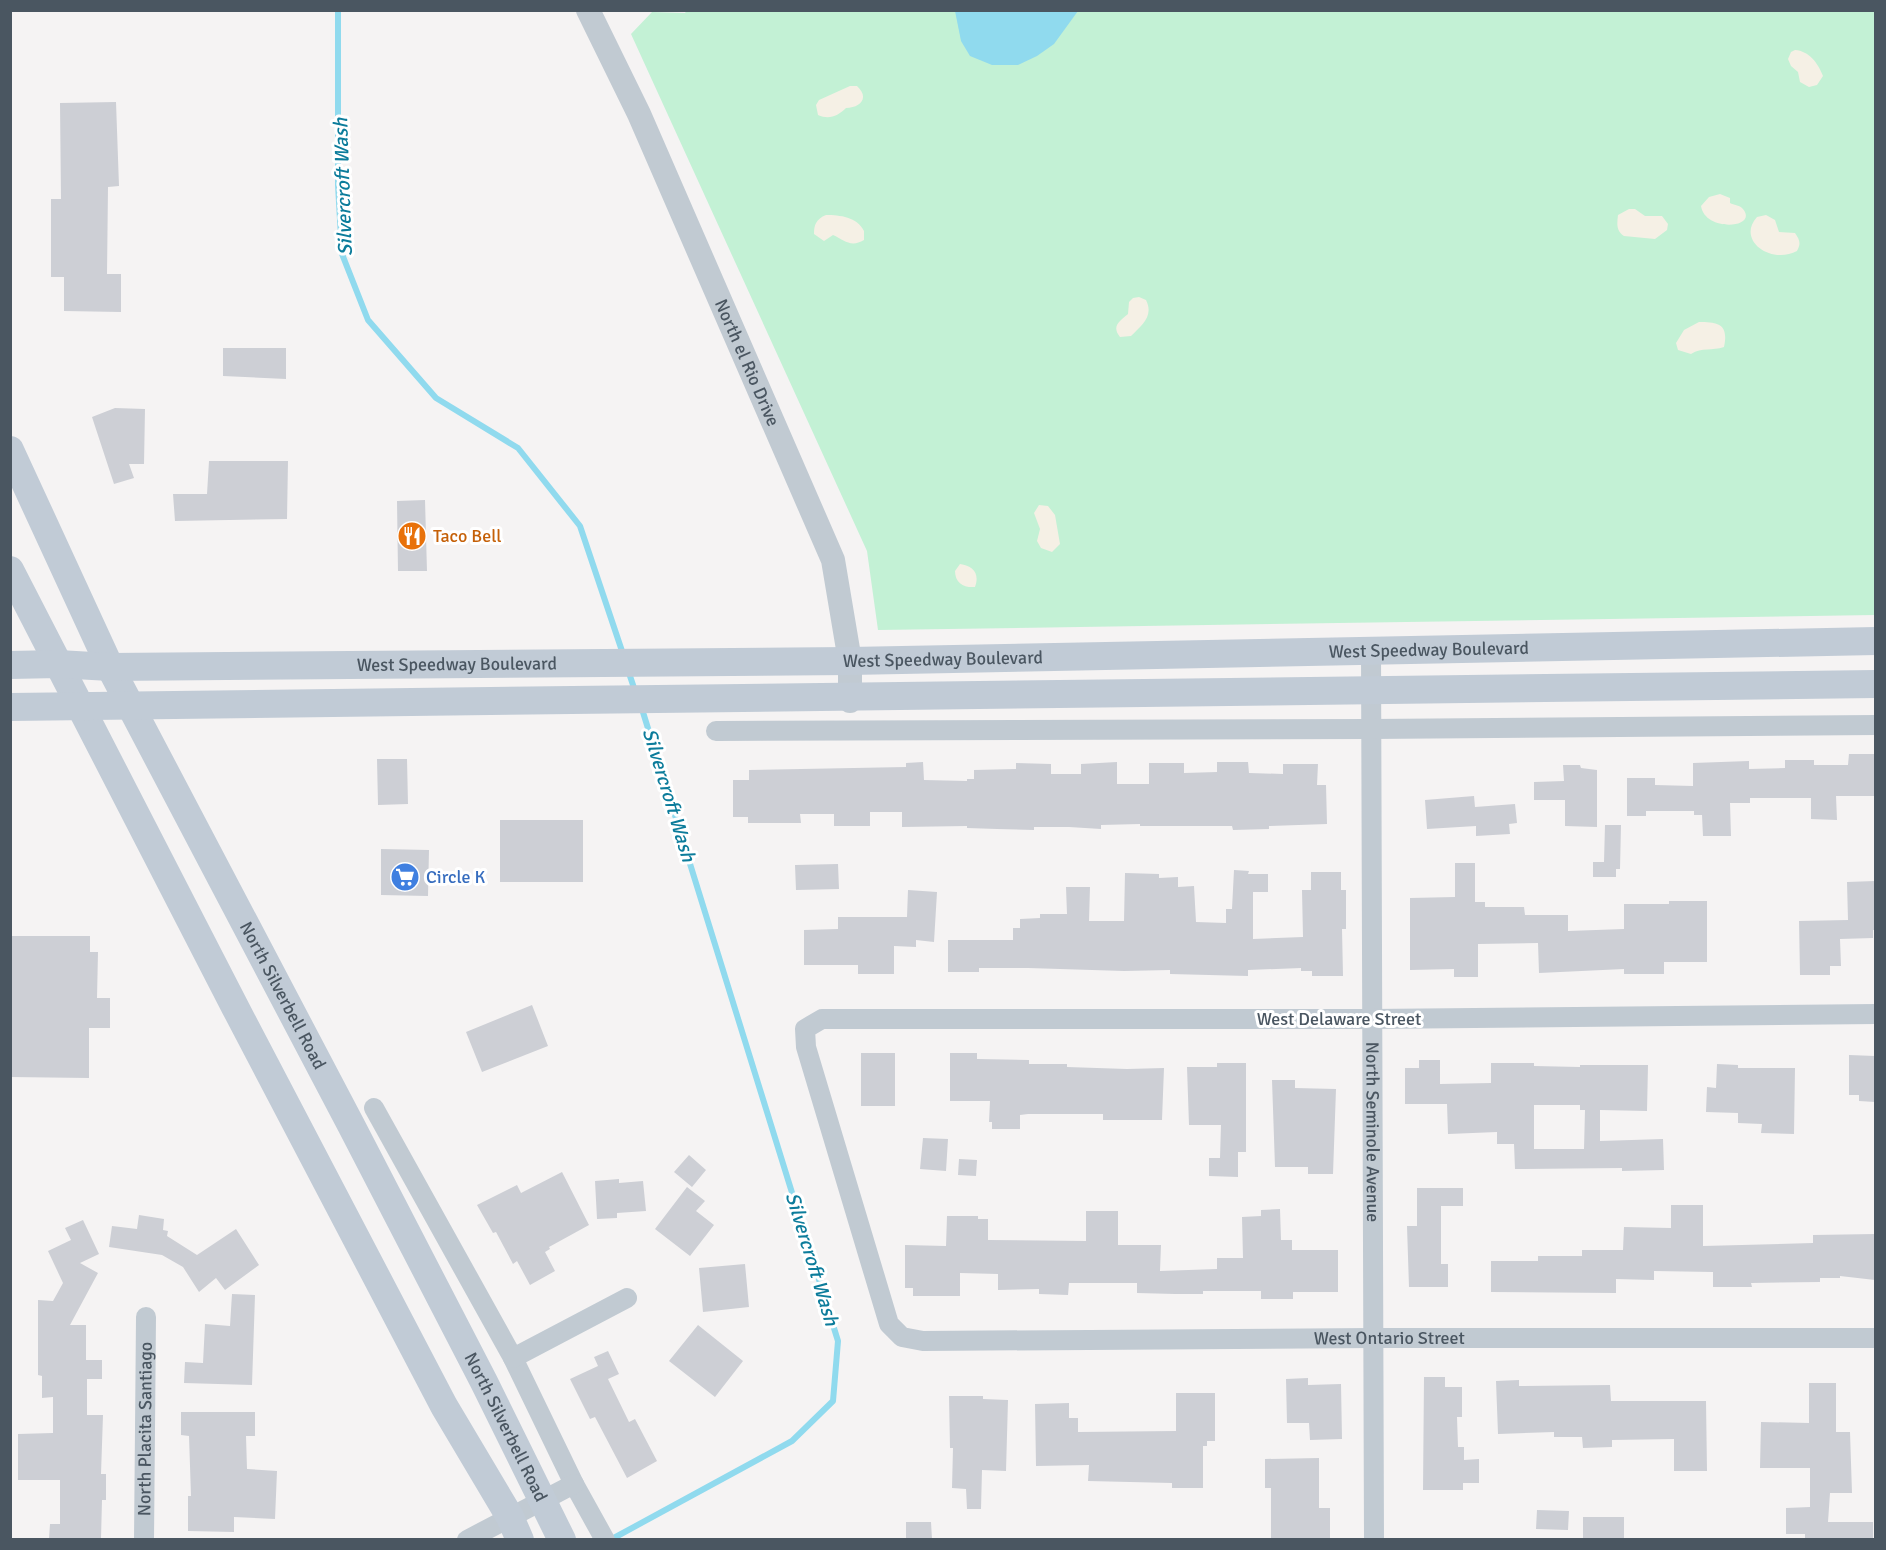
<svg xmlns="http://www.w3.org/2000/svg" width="1886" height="1550" font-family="Signika,sans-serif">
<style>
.green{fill:#c3f1d5}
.sand{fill:#f5f0e5}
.water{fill:#90daee}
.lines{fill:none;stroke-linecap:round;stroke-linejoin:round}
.stream{stroke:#90daee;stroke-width:6}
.building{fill:#cdcfd5;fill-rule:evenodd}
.minor{stroke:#c1cad2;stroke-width:20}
.tertiary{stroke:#c1cad2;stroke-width:24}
.secondary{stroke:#c1cbd6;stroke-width:28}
.labels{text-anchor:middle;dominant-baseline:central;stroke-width:6;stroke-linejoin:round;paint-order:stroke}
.street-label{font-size:18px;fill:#4a5661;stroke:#fff}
.food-label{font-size:18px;fill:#c56008;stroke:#fff;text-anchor:start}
.shop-label{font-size:18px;fill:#366cbe;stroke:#fff;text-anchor:start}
.water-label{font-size:20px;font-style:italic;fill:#0c7c9b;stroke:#fff}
</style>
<rect width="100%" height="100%" fill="#f5f3f3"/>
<path class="green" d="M687,10L1875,11V615L878,630L867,551L631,34L652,12L685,13Z"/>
<path class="sand" d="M1795,50C1809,51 1818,63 1823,76L1817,85L1809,87L1800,82L1798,72L1791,66L1788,59L1791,52Z
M850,86H857C870,98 860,108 846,108C838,116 829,120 818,115L816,105L819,100Z
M1720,194L1730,198V203C1734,205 1739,205 1742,208C1761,228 1705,233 1701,206L1709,197Z
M1629,209H1635L1645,216H1662L1668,224L1667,230L1655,239L1624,236C1616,231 1617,224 1618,215Z
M826,215C840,215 857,217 864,231V240C851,248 844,240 833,235L824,241L814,234C814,225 816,219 826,215Z
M1766,215L1775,220L1779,232L1795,233C1800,240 1801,244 1797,251C1771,265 1736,240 1757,217Z
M1139,297L1146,300C1154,316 1142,325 1131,336L1120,337C1111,326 1120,321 1128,314L1129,302L1133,298Z
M1699,322C1718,322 1729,324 1724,347C1712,351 1702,347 1691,354L1678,350L1676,343L1684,330Z
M1039,505L1048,506L1055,515L1060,544L1052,552L1041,548L1037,541L1040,529L1034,513Z
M960,564C973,566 980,573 975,587C964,588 955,583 955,571Z"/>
<path class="water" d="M955,11V10L1078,11L1054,44L1037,56L1018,65H992L970,56L961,41Z"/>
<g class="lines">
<path class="stream" d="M338,10V185L342,254L368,320L436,398L518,448L580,526L623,654
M628,670L636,694
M610,1540L792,1441L833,1401L838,1341L642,709"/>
</g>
<path class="building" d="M116,102L119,186L108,187L107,274H121V312L64,311V277H51V199H61L60,103Z
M223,348H286V379L223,376Z
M115,408L145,409L144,464H129L134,478L114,484L92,417Z
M209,461H288L287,519L175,521L173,494H207Z
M425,500L427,571H398L397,501Z
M1849,754H1874L1875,796H1836L1837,820L1811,819V798H1750V803H1730L1731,836H1703L1702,815H1694V811H1646V816H1627V778H1655V785L1693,786V763L1749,761V769L1785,768V760H1814V765H1848Z
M377,759H407L408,804L378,805Z
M923,762L924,780L967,781V779H974V770L1016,769V763L1051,764V774H1081V764L1117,762V784H1149V763H1184V773L1217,772V762H1248L1249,773L1283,774V764H1318L1317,785H1326L1327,824L1269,826V829L1233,830L1232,826H1140V824L1101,825V829L1069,827H1034V830L997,829L967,828V826L902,827V812H870V826H834V814H800L801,823H748V817H733V780H749V770L906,767V763Z
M1563,765H1580L1581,768L1597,770V827L1565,826V800H1534V782L1564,781Z
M1474,796L1475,807L1515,804L1517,823L1509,824L1510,834L1476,836V826L1427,829L1425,800Z
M500,820H583V882H500Z
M1605,825H1621L1620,869H1616V877H1593V862H1604Z
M381,849L429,850L428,896L381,895Z
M1455,863H1475V902H1485V907H1524L1525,915H1568V931L1624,929V904H1669V901H1707V962H1664V974H1624V969L1539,973L1538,943L1478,944V977H1454V969L1410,970V898L1455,897Z
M838,864L839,889L796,890L795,865Z
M1234,870L1249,871L1248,874H1268V892H1253V939L1303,937L1302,890H1311V872H1341V890H1346V929H1342L1343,976H1312V971H1301V968L1248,970V976L1170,974V970L1124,971L1028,968H979V972H948V940H1013V928H1020V919L1040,918V914H1067L1066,887H1090L1089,921H1124L1125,873L1159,874V878L1178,877V887L1194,886L1196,922L1226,923V909H1232Z
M1875,881V930H1873V938L1840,939L1841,966H1830V975H1800L1799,921L1848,920L1847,882Z
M908,890L937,892L934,942L916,940V947L894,946V974H858V965H804V930L838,929V917H907Z
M10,936H90V952H98L97,998H110V1028H89V1078L10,1077Z
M532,1005L548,1046L482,1072L466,1032Z
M861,1053H895V1106H861Z
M950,1053H977V1059L1029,1060V1064H1067V1067L1127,1069L1164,1068L1162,1120H1103V1114H1028L1020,1115V1129H992V1122H989L990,1101H950Z
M1849,1055L1875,1056V1102L1859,1101V1095H1849Z
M1419,1060H1440V1084L1491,1083V1063H1534V1066L1580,1067V1065H1648L1647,1111L1600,1110V1141L1663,1139L1664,1170L1622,1171V1168L1515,1169L1514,1144H1497V1132L1448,1134L1447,1104H1405V1068H1419ZM1534,1105H1580V1110H1585L1584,1149H1534Z
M1217,1063H1246V1152H1238V1177L1209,1176V1158H1220L1221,1125H1189L1187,1067H1217Z
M1717,1064L1738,1065V1068H1795L1794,1134L1761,1133L1762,1124L1738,1123V1113L1706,1112L1707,1087L1716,1088Z
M1272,1080H1295V1088L1336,1089L1333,1174H1308V1167H1275Z
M923,1138L948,1139L946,1171L920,1169Z
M689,1155L706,1170L692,1187L674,1172Z
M959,1159L977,1160L976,1176L958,1175Z
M562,1172L589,1225L549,1247L550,1249L545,1252L555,1271L530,1285L517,1261L513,1264L496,1232L493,1233L477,1205L517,1185L521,1193Z
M619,1179V1183L643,1181L646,1211L617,1213V1218L597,1219L595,1181Z
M687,1187L705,1201L696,1211L714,1225L690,1256L655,1229Z
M1417,1188H1463V1206H1441V1264H1448V1287H1409L1407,1226H1417Z
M1671,1205H1703V1246L1813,1243V1235L1875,1234V1280L1840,1276V1278H1820V1282L1751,1283L1752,1287H1713V1272L1654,1271V1280L1616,1279V1293L1491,1292V1261H1538V1256H1582V1250H1623L1624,1227L1671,1228Z
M1280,1209L1281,1240H1292V1250H1338V1292H1293V1299H1261V1291H1203V1294H1175L1137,1293V1283H1069L1068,1295L1039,1294V1289L998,1290V1274L960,1273V1296H913V1288H905V1245L946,1246L947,1216H978V1219H988V1240L1086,1241V1211H1118V1245H1161L1160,1271L1217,1269V1258H1243L1242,1217L1261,1216V1210Z
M139,1215L164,1219L163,1230L168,1231L167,1236L197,1255L236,1229L259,1265L225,1290L216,1278L199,1292L183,1267L162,1255L109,1247L112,1226L137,1229Z
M83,1220L99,1254L80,1263L98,1273L70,1325H86V1360H102V1379H87V1415H103L101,1474H106V1500H102L101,1539H49L50,1524H60V1480H18V1434L53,1433V1397L42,1398V1376L38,1375V1300L53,1301L63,1283L48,1251L71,1240L65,1228Z
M745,1264L749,1307L703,1312L699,1268Z
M232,1294L255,1295L252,1385L184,1383L185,1362L203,1363L205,1324L230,1326Z
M698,1325L743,1361L715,1397L669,1361Z
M608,1351L619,1374L608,1379L629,1422L635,1419L657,1461L627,1478L595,1417L590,1419L570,1379L598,1366L594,1357Z
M1424,1377H1445V1387H1462V1417H1457L1458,1447H1464V1460L1479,1459V1483H1463V1490H1423Z
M1308,1378V1385L1341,1384L1342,1439L1310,1440L1309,1423H1287L1286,1379Z
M1519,1380V1386L1610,1385L1611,1401H1706L1707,1471H1674V1439L1612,1440V1447L1583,1448L1582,1437H1554V1432L1498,1434L1496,1381Z
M1809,1383H1836V1432H1850L1852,1493H1830L1828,1522H1873V1539H1805V1534H1786V1508L1810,1507V1468H1760L1761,1422L1809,1423Z
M1176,1393H1215V1441H1207V1446H1203V1488H1172V1483L1088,1481L1089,1465L1036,1466L1035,1404L1069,1403V1418H1078V1432L1176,1431Z
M949,1396H983V1399L1008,1400L1006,1471L982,1470L981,1509H967L966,1489L952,1488L953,1448H950Z
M181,1412H255V1436H246L247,1469L277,1471L275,1519L234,1517V1532L188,1531V1496H191L189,1436L181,1435Z
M1319,1458V1508H1330V1539H1271V1488H1265V1459Z
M1537,1510L1569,1511L1568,1530L1536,1529Z
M1583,1517H1624V1539H1583Z
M906,1522H931L932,1539H906Z"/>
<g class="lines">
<g class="minor">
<path id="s1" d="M1371,652L1374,1540"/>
<path d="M716,731L1371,729L1876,725"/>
<path id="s2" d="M1876,1014L1371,1019H822L805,1029L806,1047L889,1324L902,1337L923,1341L1373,1338H1876"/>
<path d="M374,1108L513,1358L574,1484L605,1540"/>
<path d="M513,1358L627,1298"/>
<path id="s3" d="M144,1540L146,1317"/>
<path d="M467,1540L574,1484"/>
</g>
<path class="tertiary" id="s4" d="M588,10L639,114L833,560L850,661V701"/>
<g class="secondary">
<path id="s5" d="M10,450L110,667L351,1125L484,1382L562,1540"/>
<path d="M10,570L235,1007L444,1406L510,1517L520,1540"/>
<path id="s6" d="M10,665L58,664L110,667L850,661L1876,641"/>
<path d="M10,707C632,705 1254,697 1876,684"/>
</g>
</g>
<defs>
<g id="restaurant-disc" transform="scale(1.5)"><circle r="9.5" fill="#e8710a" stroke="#fff"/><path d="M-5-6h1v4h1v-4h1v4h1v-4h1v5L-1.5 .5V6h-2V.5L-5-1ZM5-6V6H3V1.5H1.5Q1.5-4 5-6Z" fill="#fff"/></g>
<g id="supermarket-disc" transform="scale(1.5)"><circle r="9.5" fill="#3f7fe0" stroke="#fff"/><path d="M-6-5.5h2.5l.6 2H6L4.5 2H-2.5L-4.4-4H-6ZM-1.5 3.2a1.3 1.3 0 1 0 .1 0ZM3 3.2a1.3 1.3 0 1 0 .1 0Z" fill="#fff"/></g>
</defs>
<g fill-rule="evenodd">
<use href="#restaurant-disc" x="412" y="536"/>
<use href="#supermarket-disc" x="405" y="877"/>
</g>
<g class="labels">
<g class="street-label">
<text stroke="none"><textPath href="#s4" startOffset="387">North el Rio Drive</textPath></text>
<text stroke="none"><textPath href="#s6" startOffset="1419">West Speedway Boulevard</textPath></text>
<text stroke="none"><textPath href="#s6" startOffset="933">West Speedway Boulevard</textPath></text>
<text stroke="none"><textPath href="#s6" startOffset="447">West Speedway Boulevard</textPath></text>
<text stroke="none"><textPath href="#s5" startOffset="610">North Silverbell Road</textPath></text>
<text x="1339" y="1019">West Delaware Street</text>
<text stroke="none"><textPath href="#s1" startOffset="480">North Seminole Avenue</textPath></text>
<text stroke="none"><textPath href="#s2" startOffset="1887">West Ontario Street</textPath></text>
<text stroke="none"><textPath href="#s3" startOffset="111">North Placita Santiago</textPath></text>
<text stroke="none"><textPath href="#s5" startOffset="1096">North Silverbell Road</textPath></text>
</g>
<g class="food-label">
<text x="433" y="536">Taco Bell</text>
</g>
<g class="shop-label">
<text x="426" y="877">Circle K</text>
</g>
<g class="water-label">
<text transform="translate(343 187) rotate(-92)">Silvercroft Wash</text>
<text transform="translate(669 795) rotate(73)">Silvercroft Wash</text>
<text transform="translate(812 1259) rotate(73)">Silvercroft Wash</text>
</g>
</g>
<rect width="1886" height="1550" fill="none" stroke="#4a5661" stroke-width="24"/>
</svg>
